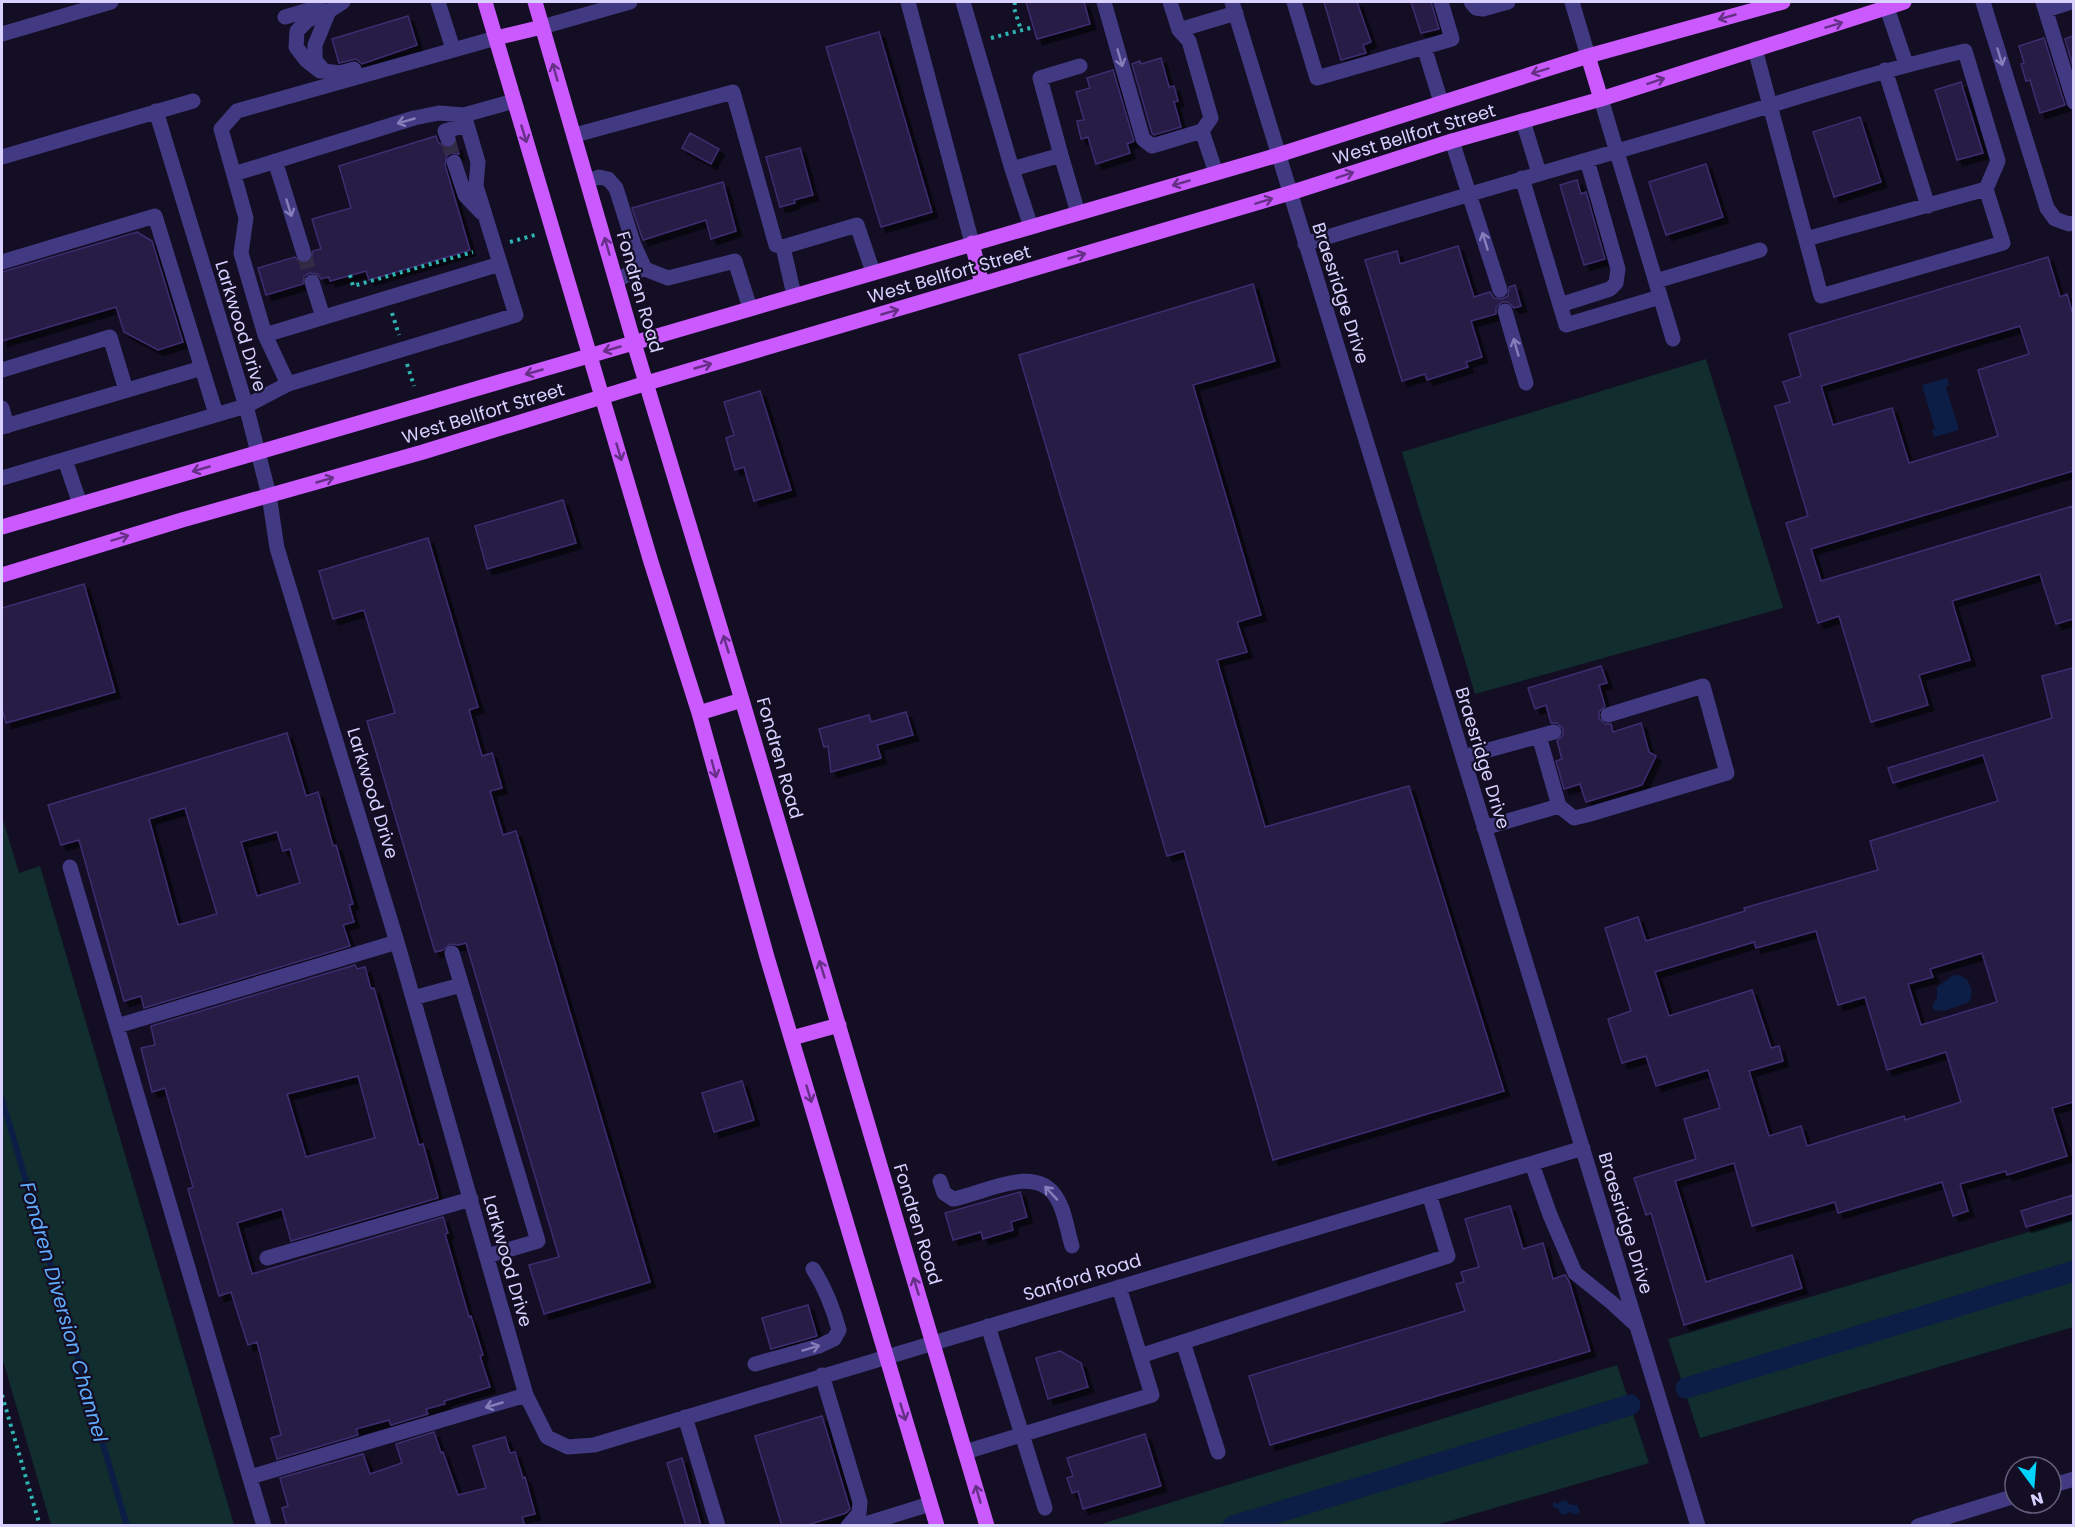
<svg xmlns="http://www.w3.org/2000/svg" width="2075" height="1527" font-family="Poppins,sans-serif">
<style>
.green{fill:#112d2e}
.water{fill:#0c1e45}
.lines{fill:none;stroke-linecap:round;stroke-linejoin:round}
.stream{stroke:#0c1e45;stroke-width:6}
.canal{stroke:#0c1e45;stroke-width:21}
.building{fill:#251a44;stroke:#3e2d70;stroke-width:1.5;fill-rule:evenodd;filter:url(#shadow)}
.minor-tunnel{stroke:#312b45;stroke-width:15;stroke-dasharray:15 8;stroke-linecap:butt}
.path{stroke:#2fb4b4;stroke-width:4;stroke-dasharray:3 4.5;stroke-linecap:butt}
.minor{stroke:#413a82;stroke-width:15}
.major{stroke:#ca59fe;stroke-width:15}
.oneway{stroke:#653086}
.oneway2{stroke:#857eba}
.labels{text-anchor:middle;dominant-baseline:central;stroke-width:4.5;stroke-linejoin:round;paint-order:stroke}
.street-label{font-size:18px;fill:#d9d1ff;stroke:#130e24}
.water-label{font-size:20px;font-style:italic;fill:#60acfe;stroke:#130e24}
</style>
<defs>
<filter id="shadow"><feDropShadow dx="5.5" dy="5.5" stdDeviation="0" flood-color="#0009"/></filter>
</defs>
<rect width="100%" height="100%" fill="#130e24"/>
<path class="green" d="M1706,359L1783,608L1475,694L1402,452Z
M2,816L19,873L40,866L234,1525H51L2,1357Z
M2073,1219V1327L1700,1438L1668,1339Z
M1617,1365L1649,1463L1436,1525H1098Z"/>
<path class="water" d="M1947,378L1949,385L1946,387L1959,430L1934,437L1932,430L1935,429L1922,385Z
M1954,975C1968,974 1976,989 1969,1002L1944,1011L1934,1010L1932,1006L1937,997V987Z
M1565,1500L1571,1505H1577L1580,1512L1574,1515L1570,1512L1564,1515L1561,1514L1557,1508L1552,1507L1554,1502L1558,1504L1559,1502Z"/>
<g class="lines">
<path class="stream" d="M2,1099L127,1526"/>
<path class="canal" d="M1686,1388L2074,1271
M1233,1526L1630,1405"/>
</g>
<path class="building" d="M1026,2H1084L1090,24L1037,39Z
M1324,2H1357L1371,42L1363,45L1366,53L1341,60Z
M1411,2H1431L1439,29L1421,33Z
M408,16L417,45L362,64L356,59L339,63L332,39Z
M879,32L932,212L881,227L826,47Z
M2073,36V67L2065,39Z
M2044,38L2065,105L2040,113L2030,80L2026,81L2021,64L2024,63L2019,46Z
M1161,58L1169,87L1174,86L1178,101L1174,102L1181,127L1154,135L1152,133L1132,64L1140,61L1141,64Z
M1113,70L1134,141L1127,144L1130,153L1096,164L1088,137L1081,139L1077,121L1084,120L1076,92L1090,88L1087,78Z
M1961,82L1983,153L1957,160L1935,90Z
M1860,117L1881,182L1834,197L1813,132Z
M690,133L719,149L711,164L682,148Z
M436,136L438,142L446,148H452L456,145L459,154L452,153L447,155L445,165L470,250L369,280L366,271L330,281L329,277L321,279L318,274L310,273L304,276L303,284L266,295L258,268L295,257L301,263L311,261L313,251L321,249L312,219L351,208L339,166Z
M800,148L813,195L794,200L795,203L780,207L766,157Z
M1706,164L1723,217L1666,235L1649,182Z
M1577,180L1581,194L1586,192L1605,259L1584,265L1560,185Z
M723,182L736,231L711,239L706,220L643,240L632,208Z
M137,232L152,241L183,342L158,350L124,332L116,307L2,341V272Z
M1458,246L1474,297L1490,292L1494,298L1502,299L1508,296L1509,287L1515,285L1521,306L1514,308L1508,302H1502L1496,308V314L1471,321L1482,357L1466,362L1468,367L1427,380L1425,374L1402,381L1365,260L1397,251L1400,264Z
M2048,257L2060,297L2067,294L2073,315V471L1811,549L1821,581L2073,506V619L2056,624L2040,574L1952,601L1970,660L1919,675L1928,705L1871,722L1839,616L1818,623L1786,523L1808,516L1775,406L1790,402L1783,382L1801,376L1789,334ZM2020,326L2029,354L1978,370L1998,436L1909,463L1892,408L1833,425L1821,386Z
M1253,284L1275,361L1193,385L1261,615L1237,622L1247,652L1217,660L1265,827L1409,786L1504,1091L1273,1160L1184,851L1167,856L1019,355Z
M760,391L791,490L754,501L744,467L735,470L726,438L734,435L724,402Z
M563,500L576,543L487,569L475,526Z
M428,538L478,707L469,710L482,756L492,753L502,788L490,791L503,835L516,831L650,1282L544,1314L529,1265L559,1257L466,943L458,945L450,944L443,950L435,952L367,721L395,713L364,610L333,619L319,571Z
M84,584L115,692L6,723L2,709V608Z
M1601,666L1607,683L1599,685L1605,706L1599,712V718L1605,724H1611L1613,732L1641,723L1649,752L1656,756L1642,785L1586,802L1580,784L1564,789L1556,761L1562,759L1557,741L1563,735V729L1557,723H1551L1546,705L1535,709L1528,688Z
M2073,668V1102L2052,1108L2067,1156L2007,1175L2006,1171L1960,1184L1968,1211L1953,1216L1942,1182L1838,1213L1835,1202L1752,1226L1734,1163L1675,1181L1706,1282L1792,1255L1802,1288L1684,1325L1651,1213L1646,1215L1634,1178L1696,1159L1684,1119L1720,1108L1708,1070L1656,1086L1646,1056L1622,1063L1608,1019L1631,1011L1605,928L1638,917L1646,941L1745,911L1744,908L1878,870L1870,841L1998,801L1983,755L1893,783L1888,768L2052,718L2042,676ZM1816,931L1838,1005L1865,997L1887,1070L1946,1052L1961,1102L1905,1120L1904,1116L1807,1146L1801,1126L1769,1136L1749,1071L1783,1061L1779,1046L1771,1048L1752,990L1669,1016L1655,972L1754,942L1756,948ZM1982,953L1997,1002L1921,1025L1908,984L1933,977L1930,969Z
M906,712L913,735L877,745L881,758L831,772L828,746L824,747L819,729L869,715L871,722Z
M287,733L306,796L318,792L333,846L336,845L353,904L349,905L354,922L343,925L350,946L144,1008L141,996L124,1001L79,840L61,845L48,805ZM185,808L217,914L178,925L149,819ZM277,832L283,851L290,849L300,883L257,896L241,842Z
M355,965L357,969L365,967L371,989L374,988L419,1145L423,1144L438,1198L291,1241L282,1209L237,1223L252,1274L443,1217L448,1233L445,1234L469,1317L471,1316L483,1355L480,1356L490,1387L444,1401L445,1404L426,1409L428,1414L391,1425L389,1420L356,1429L358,1435L277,1459L271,1438L281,1435L257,1342L248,1345L231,1292L219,1296L188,1189L193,1187L165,1088L152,1092L141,1048L155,1045L151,1026ZM358,1076L375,1138L306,1157L287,1094Z
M742,1081L754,1120L714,1132L702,1093Z
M1020,1192L1027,1217L1011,1222L1013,1230L983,1239L981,1232L953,1240L945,1213Z
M2073,1195V1213L2026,1227L2021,1211Z
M1510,1206L1523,1249L1543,1243L1553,1279L1565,1275L1569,1281L1590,1351L1270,1445L1249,1376L1465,1311L1456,1284L1464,1282L1461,1272L1479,1267L1465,1219Z
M808,1305L817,1336L771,1349L762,1318Z
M1060,1351L1081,1363L1088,1387L1048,1399L1036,1358Z
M822,1416L850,1509L846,1513L804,1526H782L755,1436Z
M434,1432L441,1453L443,1452L458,1495L486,1488L473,1446L505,1437L510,1453L515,1452L523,1478L525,1477L535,1514L522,1517L525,1526H287L282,1508L288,1506L280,1478L363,1454L370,1474L402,1463L396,1444Z
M1145,1434L1161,1486L1083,1509L1078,1491L1072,1493L1067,1478L1073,1476L1067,1458Z
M682,1458L701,1526H686L667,1463Z"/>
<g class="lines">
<path class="minor-tunnel" d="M448,139L454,162
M304,254L312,282"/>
<path class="path" d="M1015,2L1014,8L1021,30
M991,38L1034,27
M510,242L535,235
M350,275L353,286L473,252
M392,313L399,335
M407,364L414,386
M2,1395L40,1526"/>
<path class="minor" d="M343,2L329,11L315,45V60L324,71L340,73L354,69
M438,2L453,49
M908,2L972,243
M963,2L1012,169L1031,227
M1104,2L1143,139L1152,146L1202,131
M1170,2L1179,30L1189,41L1211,118L1202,131L1216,173
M1232,2L1698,1526
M1294,2L1317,78L1452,39L1441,2
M1471,2L1476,8L1483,9L1508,2
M1572,2L1588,56
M1983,2L2047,208L2055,219L2069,224L2074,223
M2043,2L2074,102
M1887,8L1906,64
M2046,10L2071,2
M285,17L319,7
M542,27L630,2
M1179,30L1236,13
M2,34L111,2
M1424,47L1441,102
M1885,70L1928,206
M320,71L306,60L296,47L297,31L308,20L329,11
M1601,99L1673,339
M156,111L246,406L269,495L277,548L397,942L526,1395L547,1437L568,1447L594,1445L1583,1148
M1523,121L1539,173
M575,135L733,92L776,245L783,247
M448,139L445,131L467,125
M1452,141L1500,290
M1061,155L1040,78L1080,66
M2,157L193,101
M275,161L304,254
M454,162L465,195L481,212
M1012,169L1061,155L1078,213
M234,174L414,118L439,113L464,115L514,101
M1522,178L1566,325L1660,297
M587,181L599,177L608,179L616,188L634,245L645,269L668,278L735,261L750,308
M1806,239L1986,189
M1305,244C1433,204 1561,168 1689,130C1781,103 1872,72 1965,51L1998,161L1986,189L2003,243L1821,296L1755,49
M2,262L155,216L216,414
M616,281L632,272L645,269
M1656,281L1760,250
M312,282L323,317
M794,295L783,247L857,225L873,272
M1560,305L1610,289L1616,283L1618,269L1587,160
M1505,311L1526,383
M265,335L500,264
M2,370L110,337L126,390
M288,384L265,335L241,253L246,218L221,129L237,111L496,38
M2,408L7,426
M2,427L202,368
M65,460L80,504
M2,478L246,406L288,384L516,315L476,186L478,162L464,115
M1539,736L1559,806
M1463,757L1554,732
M1484,828L1559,806L1574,818L1587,815L1727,773L1703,686L1608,715
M70,867L264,1526
M452,953L538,1241L487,1256
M413,998L461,985
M117,1026L397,942
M1532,1164L1550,1215L1575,1273L1611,1302L1635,1324
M940,1181L944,1193L953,1199C983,1194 1035,1163 1056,1197C1065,1210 1067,1231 1072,1246
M267,1258L471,1199
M988,1326L1045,1508
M1183,1342L1218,1452
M1140,1356L1448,1256L1429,1194
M755,1364L819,1346L834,1339L839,1330C833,1308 826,1289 813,1269
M822,1375L860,1502L859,1513L848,1526
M685,1417L718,1526
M965,1452L1152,1395L1119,1287
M250,1477L526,1395
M2051,1486L2074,1479
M859,1526L930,1504
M1918,1526L2015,1496"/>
<path class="major" d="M485,2L651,562L699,713L767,957L937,1526
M535,2L634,343L742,700L987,1526
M496,38L542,27
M1588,56L1601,99
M972,243L982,284
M2,527L1278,155L1588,56L1783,2
M2,575L182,520L423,452L647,383L1290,193L1452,141L1601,99L1904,2
M699,713L742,700
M792,1038L839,1025"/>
</g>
<defs><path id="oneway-shaft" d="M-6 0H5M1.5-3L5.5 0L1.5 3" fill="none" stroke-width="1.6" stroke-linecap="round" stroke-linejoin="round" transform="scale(1.5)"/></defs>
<g class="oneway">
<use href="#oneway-shaft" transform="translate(1727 17) rotate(164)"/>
<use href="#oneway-shaft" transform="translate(1834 25) rotate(-17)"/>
<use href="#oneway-shaft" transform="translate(1540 71) rotate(163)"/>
<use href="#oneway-shaft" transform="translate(555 72) rotate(-106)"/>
<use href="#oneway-shaft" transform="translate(1656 81) rotate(-18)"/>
<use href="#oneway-shaft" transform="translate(524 134) rotate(73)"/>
<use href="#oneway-shaft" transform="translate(1345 175) rotate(-18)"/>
<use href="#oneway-shaft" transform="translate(1181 183) rotate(164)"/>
<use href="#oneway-shaft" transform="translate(1264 201) rotate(-17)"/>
<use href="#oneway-shaft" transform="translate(607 246) rotate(-106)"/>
<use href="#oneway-shaft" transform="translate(1077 256) rotate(-16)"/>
<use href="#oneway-shaft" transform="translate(890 312) rotate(-16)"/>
<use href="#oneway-shaft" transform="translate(612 349) rotate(164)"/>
<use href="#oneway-shaft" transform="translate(703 366) rotate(-16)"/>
<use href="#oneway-shaft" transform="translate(534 372) rotate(164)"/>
<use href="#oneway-shaft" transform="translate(619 452) rotate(73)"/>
<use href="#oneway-shaft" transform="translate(201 469) rotate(164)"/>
<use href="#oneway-shaft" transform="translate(325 480) rotate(-16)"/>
<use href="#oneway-shaft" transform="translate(120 538) rotate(-17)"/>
<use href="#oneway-shaft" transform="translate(726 644) rotate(-107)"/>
<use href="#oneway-shaft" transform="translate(714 769) rotate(75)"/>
<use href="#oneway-shaft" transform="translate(822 969) rotate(-107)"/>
<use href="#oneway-shaft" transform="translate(809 1094) rotate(73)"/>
<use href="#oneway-shaft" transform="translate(916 1286) rotate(-107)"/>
<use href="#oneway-shaft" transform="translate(903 1412) rotate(73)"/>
<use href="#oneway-shaft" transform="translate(978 1494) rotate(-106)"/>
</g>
<g class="oneway2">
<use href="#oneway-shaft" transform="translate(2000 57) rotate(73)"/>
<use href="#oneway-shaft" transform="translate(1120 58) rotate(74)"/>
<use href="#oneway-shaft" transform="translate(406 121) rotate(164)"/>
<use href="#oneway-shaft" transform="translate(289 208) rotate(73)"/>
<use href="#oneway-shaft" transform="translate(1485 241) rotate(-107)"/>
<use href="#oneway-shaft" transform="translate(1516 347) rotate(-106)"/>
<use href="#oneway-shaft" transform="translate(1051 1193) rotate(-133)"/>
<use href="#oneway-shaft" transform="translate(811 1348) rotate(-17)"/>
<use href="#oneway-shaft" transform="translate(494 1405) rotate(164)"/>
</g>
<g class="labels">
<g class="street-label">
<text transform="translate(1414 134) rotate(-17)">West Bellfort Street</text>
<text transform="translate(949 274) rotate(-16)">West Bellfort Street</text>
<text transform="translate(640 292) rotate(74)">Fondren Road</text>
<text transform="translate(1341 293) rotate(72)">Braesridge Drive</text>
<text transform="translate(241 326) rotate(73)">Larkwood Drive</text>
<text transform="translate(483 413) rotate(-17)">West Bellfort Street</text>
<text transform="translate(780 758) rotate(74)">Fondren Road</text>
<text transform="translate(1483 758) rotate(73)">Braesridge Drive</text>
<text transform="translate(373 793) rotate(73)">Larkwood Drive</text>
<text transform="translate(1626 1223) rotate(73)">Braesridge Drive</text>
<text transform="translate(918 1224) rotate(73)">Fondren Road</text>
<text transform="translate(508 1261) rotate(74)">Larkwood Drive</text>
<text transform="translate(1082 1277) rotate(-17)">Sanford Road</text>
</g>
<g class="water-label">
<text transform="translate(64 1312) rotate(74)">Fondren Diversion Channel</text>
</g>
</g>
<rect width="2075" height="1527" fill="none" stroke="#d9d1ff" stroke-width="6"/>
<g transform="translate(2033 1485) rotate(164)"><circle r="28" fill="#130e24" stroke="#625c7c" stroke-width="1.5"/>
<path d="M0-4.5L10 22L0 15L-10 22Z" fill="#02d3fa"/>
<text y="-9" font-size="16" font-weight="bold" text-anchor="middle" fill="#d9d1ff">N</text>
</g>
</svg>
